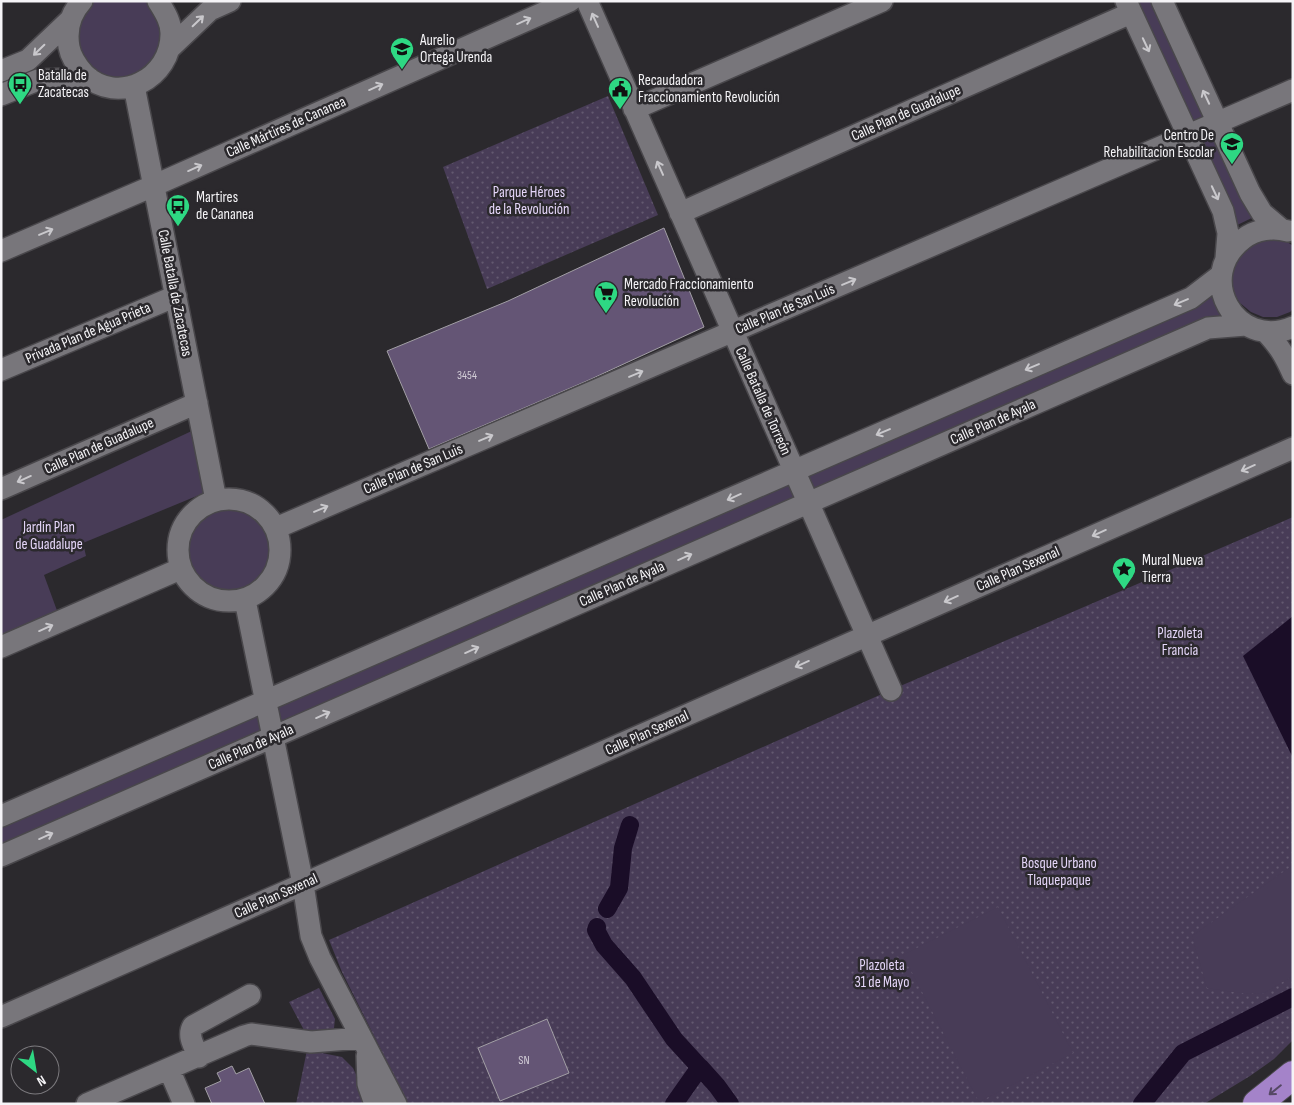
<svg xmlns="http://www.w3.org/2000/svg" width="1294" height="1105" font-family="'Sofia Sans Condensed',sans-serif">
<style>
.park{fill:url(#park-dots)}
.garden{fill:#483c57}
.water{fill:#1a0d27}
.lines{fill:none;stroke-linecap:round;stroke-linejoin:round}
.canal{stroke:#1a0d27;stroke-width:18}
.building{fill:#645575;stroke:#a29fa5}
.minor-casing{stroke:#49474b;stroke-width:24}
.highway-casing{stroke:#49474b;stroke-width:30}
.minor{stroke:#78767b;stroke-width:21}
.highway{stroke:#a483c9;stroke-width:28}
.oneway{stroke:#c9c8cc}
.oneway2{stroke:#554864}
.labels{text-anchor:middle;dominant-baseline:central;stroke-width:5;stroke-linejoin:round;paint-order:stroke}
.number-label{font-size:12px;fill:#d1ccd6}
.poi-label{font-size:15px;fill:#f5f4f7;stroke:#2b292d;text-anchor:start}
.street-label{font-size:15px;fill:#f5f4f7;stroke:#2b292d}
.park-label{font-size:15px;fill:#e5d6f9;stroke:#2b292d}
</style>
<defs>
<pattern id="park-dots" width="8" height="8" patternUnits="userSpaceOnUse" patternTransform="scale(1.25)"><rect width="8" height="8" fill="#483c57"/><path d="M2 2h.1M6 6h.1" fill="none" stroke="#635970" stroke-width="1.8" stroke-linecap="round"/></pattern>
</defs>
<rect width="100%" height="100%" fill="#2b292d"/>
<path class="park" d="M608,96L658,215L487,289L443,167Z
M1293,517V1040L1274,1059L1250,1076L1204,1104H408L342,972L329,940L891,690Z
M319,988L335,1019L333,1037L305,1032L289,1002Z
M307,1050L342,1057L353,1068L370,1104H296Z"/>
<path class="garden" d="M83,1H154L170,40L134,86L77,67L70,20Z
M1129,1H1162L1262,213L1227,230Z
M1274,238L1286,241L1293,246V309L1290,312L1277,317H1263L1251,312L1240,303L1233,292L1231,279L1233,265L1249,244Z
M1221,283L1240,321L809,498L799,473Z
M196,429L204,493L83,543L86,556L44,575L59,616L1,640V520Z
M796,474L808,503L277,735L266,701Z
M178 550a51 51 0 1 1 102 0a51 51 0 1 1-102 0Z
M263,708L273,737L1,856V819Z
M1293,865V976L1262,994L1240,993L1207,988L1192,936Z
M998,907L1073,1053L979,1102L903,955Z"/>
<path class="water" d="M1293,616V758L1243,656Z"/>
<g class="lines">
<path class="canal" d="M607,909L619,888L623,848L630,825
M597,927L596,930L604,945L633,978L674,1039L717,1086
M674,1104L700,1067L717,1086L730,1104
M1142,1104L1183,1053L1293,997"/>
</g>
<path class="building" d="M664,228L704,327L589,380L429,449L387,351L508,301Z
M547,1019L569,1073L500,1101L478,1048Z
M232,1066L236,1074L249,1068L265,1104H212L205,1088L221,1081L217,1073Z"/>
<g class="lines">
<g class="minor-casing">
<path id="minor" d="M82,1C70,14 66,30 69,47C71,58 77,66 84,74C118,107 172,78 171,33C171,21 164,11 158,1
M587,1L891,690
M1126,1L1223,211L1228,233L1226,258
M1162,1L1250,193L1262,213L1281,229
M170,48L210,10L230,1
M1,71L28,60L70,20
M134,86L216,500
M1,95L38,80L89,78
M634,109L882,1
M680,213L1131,13
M1288,231C1273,227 1256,229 1243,239C1194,276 1235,351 1293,327
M1,251L153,186L570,1
M1266,332C1280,347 1285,356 1293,374
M1,370L176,296
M1,489L197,403
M178 550a51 51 0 1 1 102 0a51 51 0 1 1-102 0Z
M276,528L1293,90
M245,600L303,884L311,936L320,958L396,1104
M1,647L180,569
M1,816L1191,298L1221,275
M1,856L1208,328L1246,325
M1,1017L1293,448
M367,1056L368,1084L375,1104
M199,1057C194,1046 187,1036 193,1026L250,995
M169,1069L184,1104
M87,1104L244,1036L251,1034L311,1042L361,1038"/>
</g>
<g class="highway-casing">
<path id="highway" d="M1257,1104L1293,1075"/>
</g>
<use href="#minor" class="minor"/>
<use href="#highway" class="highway"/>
</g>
<defs><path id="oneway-shaft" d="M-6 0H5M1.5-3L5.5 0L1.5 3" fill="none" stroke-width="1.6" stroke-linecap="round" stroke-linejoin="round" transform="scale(1.25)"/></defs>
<g class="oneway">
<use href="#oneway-shaft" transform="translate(595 20) rotate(-114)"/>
<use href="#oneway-shaft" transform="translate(198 21) rotate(-44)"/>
<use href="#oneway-shaft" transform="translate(524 21) rotate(-24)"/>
<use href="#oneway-shaft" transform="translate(1146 45) rotate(65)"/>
<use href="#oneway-shaft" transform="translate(39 50) rotate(136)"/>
<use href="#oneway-shaft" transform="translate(376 87) rotate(-24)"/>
<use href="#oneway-shaft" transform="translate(1206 97) rotate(-115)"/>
<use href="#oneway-shaft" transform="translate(195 168) rotate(-24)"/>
<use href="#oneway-shaft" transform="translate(660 168) rotate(-114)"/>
<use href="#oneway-shaft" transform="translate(1215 193) rotate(65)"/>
<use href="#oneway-shaft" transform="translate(46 232) rotate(-23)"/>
<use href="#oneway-shaft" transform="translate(849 282) rotate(-23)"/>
<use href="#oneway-shaft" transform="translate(1181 302) rotate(157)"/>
<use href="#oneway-shaft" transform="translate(1032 367) rotate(157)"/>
<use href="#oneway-shaft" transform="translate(636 374) rotate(-23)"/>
<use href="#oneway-shaft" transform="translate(883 432) rotate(157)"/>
<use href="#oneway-shaft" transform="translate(486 438) rotate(-23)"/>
<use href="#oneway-shaft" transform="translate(1248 468) rotate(156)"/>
<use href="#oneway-shaft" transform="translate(24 479) rotate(156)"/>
<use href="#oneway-shaft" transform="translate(734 497) rotate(156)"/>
<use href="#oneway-shaft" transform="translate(321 509) rotate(-23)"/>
<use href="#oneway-shaft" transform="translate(1099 533) rotate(156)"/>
<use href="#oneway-shaft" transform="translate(685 557) rotate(-24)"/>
<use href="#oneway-shaft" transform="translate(951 599) rotate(156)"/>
<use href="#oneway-shaft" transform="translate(46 628) rotate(-24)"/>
<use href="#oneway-shaft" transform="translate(472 650) rotate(-24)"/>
<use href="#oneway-shaft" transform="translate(802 664) rotate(156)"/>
<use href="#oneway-shaft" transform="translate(323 715) rotate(-24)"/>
<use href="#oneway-shaft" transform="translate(46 836) rotate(-24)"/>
</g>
<use class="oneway2" href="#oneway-shaft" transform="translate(1275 1090) rotate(141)"/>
<defs>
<g id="school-pin" transform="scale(1.25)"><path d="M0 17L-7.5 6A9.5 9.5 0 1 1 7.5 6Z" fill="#2ed883" stroke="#2b292d"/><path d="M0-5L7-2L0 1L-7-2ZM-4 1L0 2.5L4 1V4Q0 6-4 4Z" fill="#111"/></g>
<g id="bus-pin" transform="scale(1.25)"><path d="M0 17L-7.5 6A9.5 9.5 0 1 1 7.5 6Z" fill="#2ed883" stroke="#2b292d"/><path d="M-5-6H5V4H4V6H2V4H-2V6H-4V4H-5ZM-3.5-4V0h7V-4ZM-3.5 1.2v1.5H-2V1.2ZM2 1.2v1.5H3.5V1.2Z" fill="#111"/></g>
<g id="civic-pin" transform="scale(1.25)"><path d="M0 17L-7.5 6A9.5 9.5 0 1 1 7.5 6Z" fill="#2ed883" stroke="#2b292d"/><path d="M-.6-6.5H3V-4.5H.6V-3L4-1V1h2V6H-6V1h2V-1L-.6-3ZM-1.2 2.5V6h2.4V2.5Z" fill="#111"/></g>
<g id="supermarket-pin" transform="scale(1.25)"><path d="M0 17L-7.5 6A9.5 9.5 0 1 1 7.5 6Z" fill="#2ed883" stroke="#2b292d"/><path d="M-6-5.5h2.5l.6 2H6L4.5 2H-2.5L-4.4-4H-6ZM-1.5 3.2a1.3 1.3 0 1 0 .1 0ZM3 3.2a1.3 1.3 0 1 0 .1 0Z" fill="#111"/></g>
<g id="sight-pin" transform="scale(1.25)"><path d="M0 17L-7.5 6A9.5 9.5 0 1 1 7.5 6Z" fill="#2ed883" stroke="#2b292d"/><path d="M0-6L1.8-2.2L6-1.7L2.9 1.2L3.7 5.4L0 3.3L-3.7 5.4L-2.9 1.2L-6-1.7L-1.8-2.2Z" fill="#111"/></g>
</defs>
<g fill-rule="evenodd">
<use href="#school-pin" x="402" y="49"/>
<use href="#bus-pin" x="20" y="84"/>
<use href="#civic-pin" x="620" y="89"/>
<use href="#school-pin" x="1232" y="144"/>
<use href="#bus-pin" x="178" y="206"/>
<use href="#supermarket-pin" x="606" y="293"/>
<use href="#sight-pin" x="1124" y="569"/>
</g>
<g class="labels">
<g class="number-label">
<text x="467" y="375">3454</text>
<text x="524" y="1060">SN</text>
</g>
<g class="poi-label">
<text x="420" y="40">Aurelio<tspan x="420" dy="17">Ortega Urenda</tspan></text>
<text x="38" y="75">Batalla de<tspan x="38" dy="17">Zacatecas</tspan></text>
<text x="638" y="80">Recaudadora<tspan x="638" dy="17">Fraccionamiento Revolución</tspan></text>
<text x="1214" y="135" text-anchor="end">Centro De<tspan x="1214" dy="17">Rehabilitacion Escolar</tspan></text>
<text x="196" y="197">Martires<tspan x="196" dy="17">de Cananea</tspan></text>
<text x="624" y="284">Mercado Fraccionamiento<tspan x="624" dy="17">Revolución</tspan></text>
<text x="1142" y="560">Mural Nueva<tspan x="1142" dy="17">Tierra</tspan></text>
</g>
<g class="street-label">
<text transform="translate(906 113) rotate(-24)">Calle Plan de Guadalupe</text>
<text transform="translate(286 127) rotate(-24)">Calle Mártires de Cananea</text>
<text transform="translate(175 293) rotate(79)">Calle Batalla de Zacatecas</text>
<text transform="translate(785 309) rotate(-23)">Calle Plan de San Luis</text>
<text transform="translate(88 333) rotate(-23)">Privada Plan de Agua Prieta</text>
<text transform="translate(763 401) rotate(66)">Calle Batalla de Torreón</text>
<text transform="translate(993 422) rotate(-24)">Calle Plan de Ayala</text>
<text transform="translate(99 446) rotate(-24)">Calle Plan de Guadalupe</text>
<text transform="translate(413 469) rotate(-23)">Calle Plan de San Luis</text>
<text transform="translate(1018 569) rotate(-24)">Calle Plan Sexenal</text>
<text transform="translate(622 584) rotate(-24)">Calle Plan de Ayala</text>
<text transform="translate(647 733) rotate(-24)">Calle Plan Sexenal</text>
<text transform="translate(251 747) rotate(-24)">Calle Plan de Ayala</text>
<text transform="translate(276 896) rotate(-24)">Calle Plan Sexenal</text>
</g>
<g class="park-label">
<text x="529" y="192">Parque Héroes<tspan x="529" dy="17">de la Revolución</tspan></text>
<text x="49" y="527">Jardín Plan<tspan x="49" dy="17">de Guadalupe</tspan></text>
<text x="1180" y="633">Plazoleta<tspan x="1180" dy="17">Francia</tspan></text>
<text x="1059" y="863">Bosque Urbano<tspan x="1059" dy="17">Tlaquepaque</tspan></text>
<text x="882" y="965">Plazoleta<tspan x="882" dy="17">31 de Mayo</tspan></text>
</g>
</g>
<rect width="1294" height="1105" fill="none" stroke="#f5f4f7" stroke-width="5"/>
<g transform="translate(35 1070) rotate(149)"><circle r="24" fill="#2b292d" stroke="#7c7a7e"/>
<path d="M0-4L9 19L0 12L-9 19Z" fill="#2ed883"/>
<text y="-8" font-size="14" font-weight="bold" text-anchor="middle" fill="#f5f4f7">N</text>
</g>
</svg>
